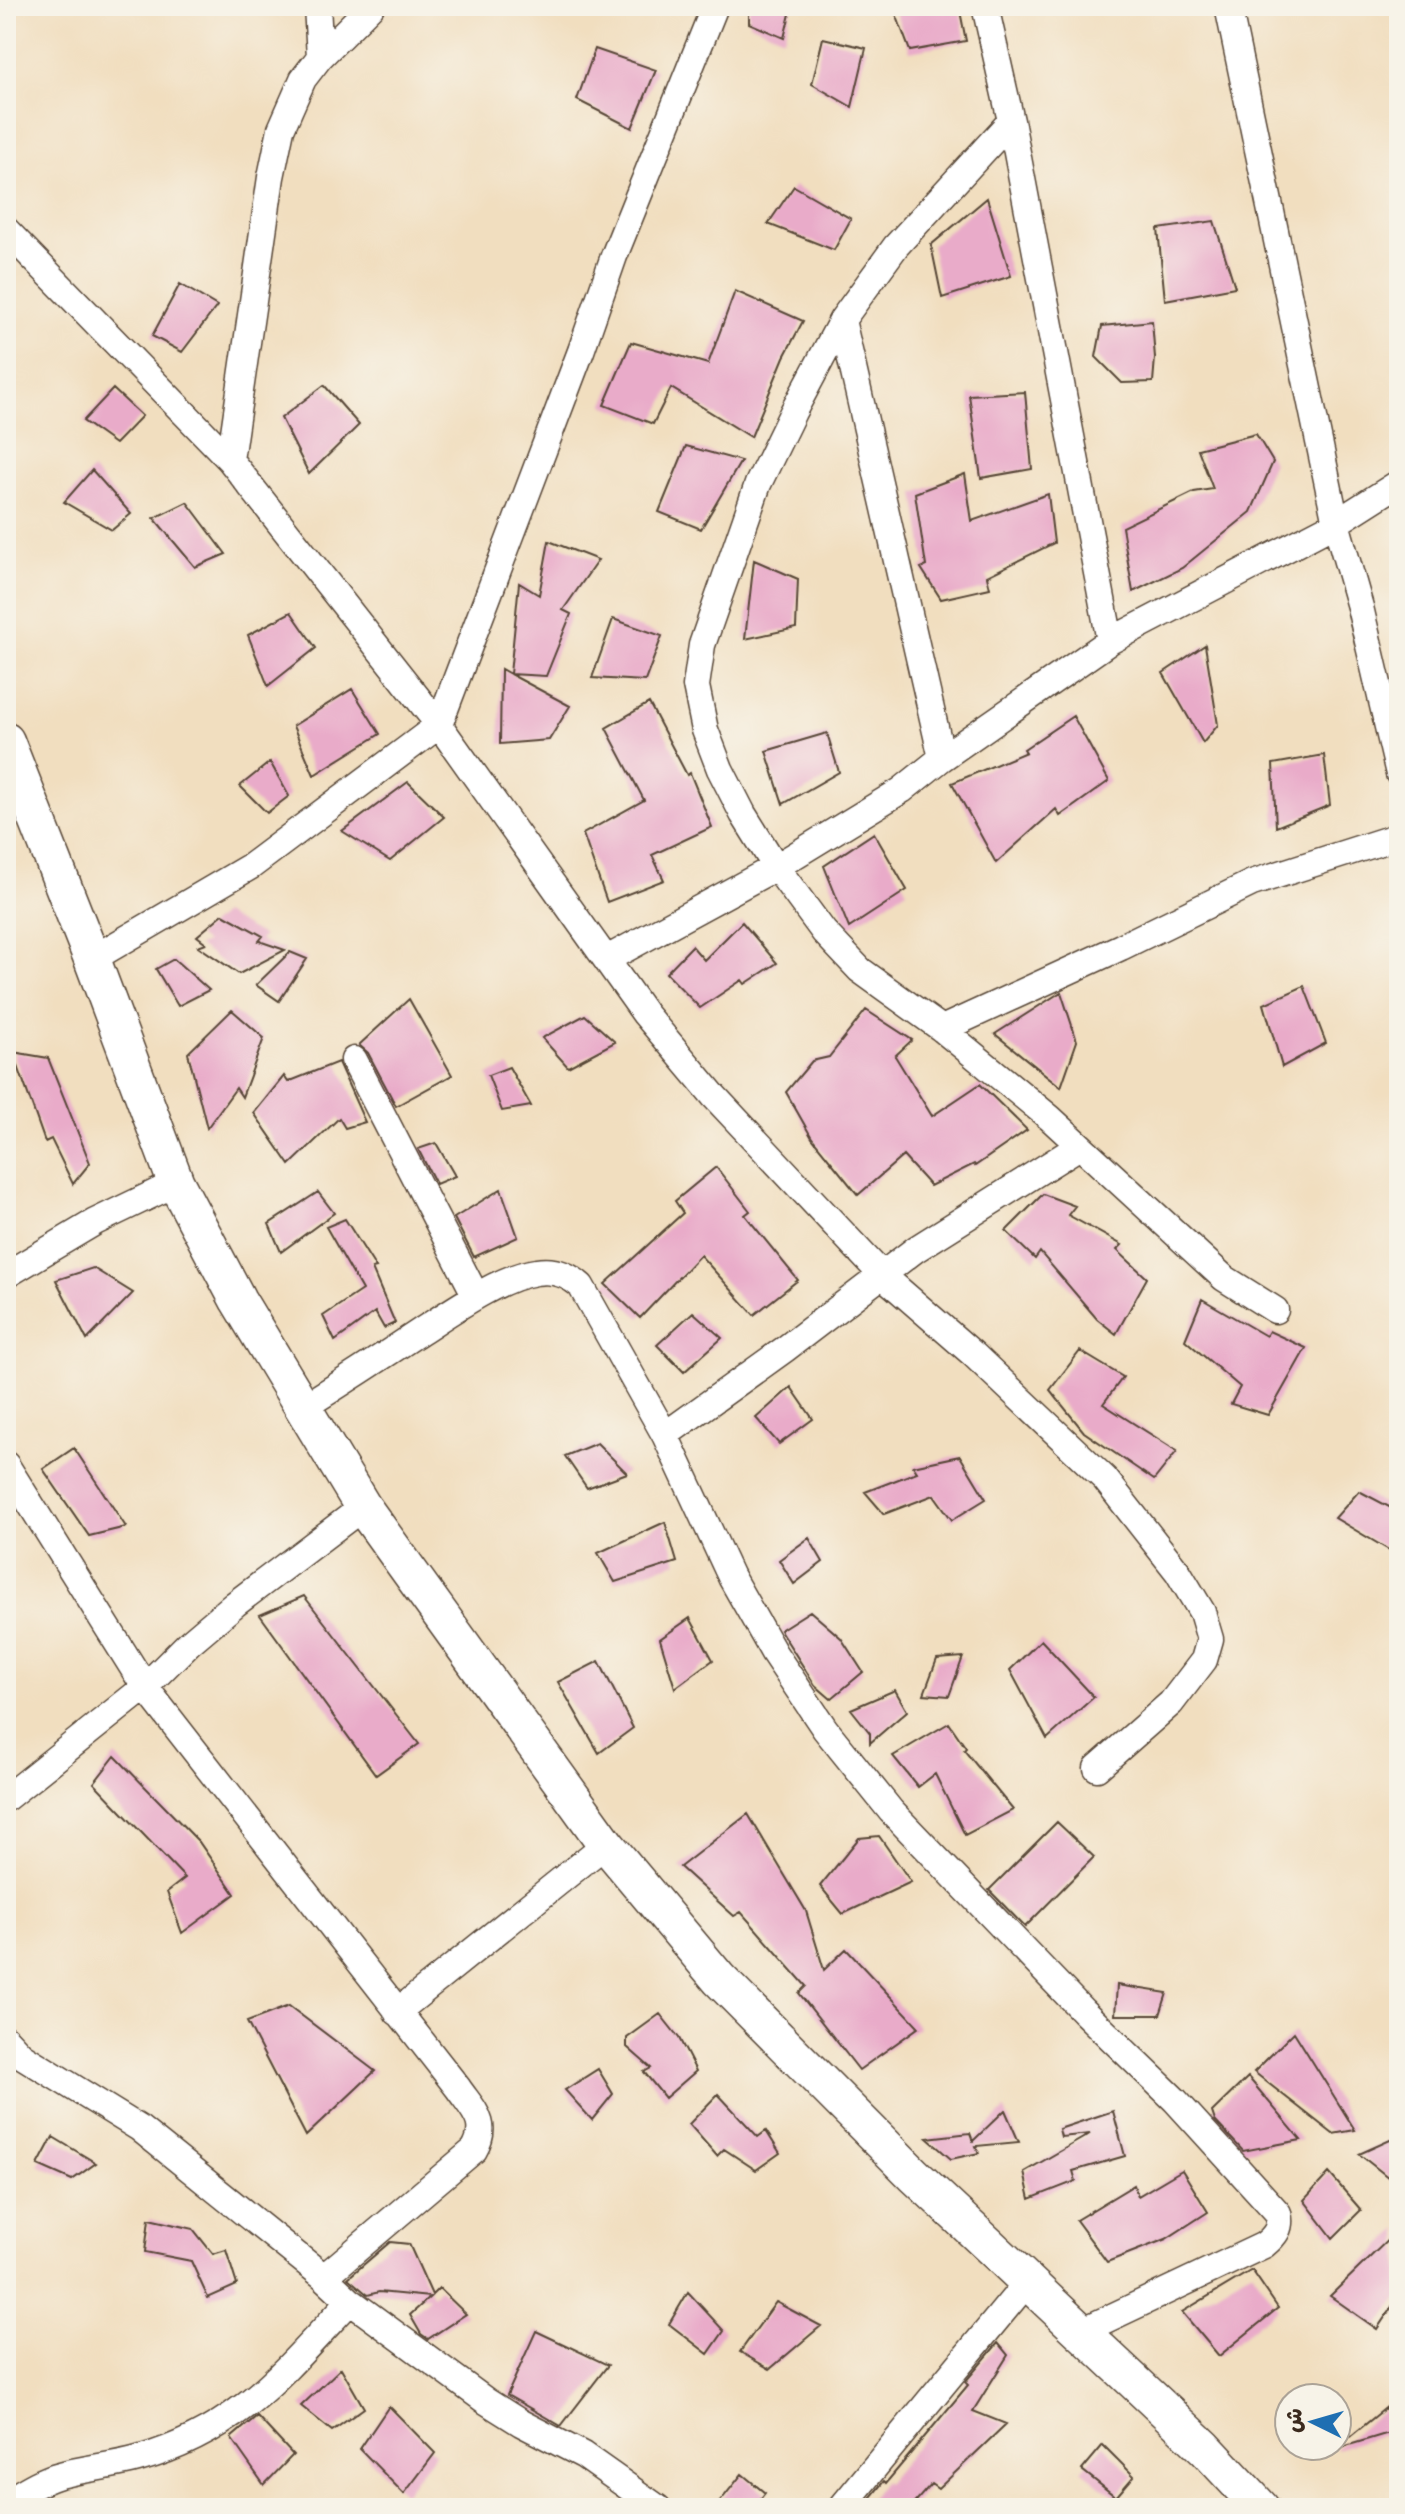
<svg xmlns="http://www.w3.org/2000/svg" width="1405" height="2514" font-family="Mali,'Playpen Sans Arabic',sans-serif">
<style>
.building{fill:#e9abc9}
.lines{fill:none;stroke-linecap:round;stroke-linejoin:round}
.minor-casing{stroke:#564536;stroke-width:29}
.secondary-casing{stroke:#564536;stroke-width:39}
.minor{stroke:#fff;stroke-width:26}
.secondary{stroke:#fff;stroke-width:36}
</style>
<rect width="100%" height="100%" fill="#f7f3e8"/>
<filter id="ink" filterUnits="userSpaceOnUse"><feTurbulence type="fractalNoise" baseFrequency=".0125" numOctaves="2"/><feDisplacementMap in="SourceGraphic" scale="16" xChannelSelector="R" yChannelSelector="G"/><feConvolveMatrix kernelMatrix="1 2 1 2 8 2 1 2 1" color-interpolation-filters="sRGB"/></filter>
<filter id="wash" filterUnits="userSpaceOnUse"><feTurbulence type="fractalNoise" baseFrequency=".006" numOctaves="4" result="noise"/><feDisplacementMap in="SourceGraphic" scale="32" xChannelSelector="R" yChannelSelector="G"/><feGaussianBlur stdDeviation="1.8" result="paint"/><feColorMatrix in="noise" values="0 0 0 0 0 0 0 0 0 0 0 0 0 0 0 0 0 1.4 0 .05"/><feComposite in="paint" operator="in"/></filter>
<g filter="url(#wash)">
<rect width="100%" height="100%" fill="#f1debf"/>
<g id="blocks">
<path class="building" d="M749,6H792L784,38L749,23Z
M893,6H959L966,41L910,51Z
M823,38L866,48L852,107L812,84Z
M595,49L656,70L632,128L577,100Z
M794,186L851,219L834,250L768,224Z
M987,198L1011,276L942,298L931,245Z
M1214,221L1235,287L1165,300L1158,229Z
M180,284L217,306L182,352L152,336Z
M735,291L803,321L784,357L751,437L671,388L653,424L604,405L631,342L708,364Z
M1152,321L1155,358L1153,382L1122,383L1096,357L1102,326Z
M324,385L359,425L309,474L281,418Z
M113,389L142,416L115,444L83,421Z
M1025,392L1032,469L981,478L969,395Z
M1256,434L1273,462L1251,512L1182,568L1133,592L1122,527L1194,492L1213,489L1198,449Z
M686,446L741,461L701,529L659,512Z
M92,470L131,514L112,530L64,502Z
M965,474L972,521L1048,494L1054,543L987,576L990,588L941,599L921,568L926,566L915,493Z
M187,502L226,554L195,567L154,518Z
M549,541L598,560L563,610L571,614L546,676L510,674L570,706L549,740L500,744L501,669L510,674L519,583L539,595Z
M754,560L798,579L796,628L745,639Z
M291,612L316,648L268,686L248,635Z
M613,619L662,636L645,681L592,678Z
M1205,645L1218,725L1203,743L1163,673Z
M352,689L380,734L314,775L293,726Z
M649,703L687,775L690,773L712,827L652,855L664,880L607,902L583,834L644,800L606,728Z
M1073,716L1109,781L1060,816L1056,809L996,863L952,783L1026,752L1024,749Z
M827,733L839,772L783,804L766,751Z
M1324,755L1330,805L1276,827L1273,764Z
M270,762L289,796L267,813L240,786Z
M408,782L444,817L390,861L342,831Z
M874,833L907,890L849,928L824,866Z
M223,914L263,936L259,941L285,950L239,974L198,946L206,943L197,936Z
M742,922L777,963L745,984L742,980L700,1008L666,973L692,946L704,960Z
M290,952L307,959L279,1001L256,985Z
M174,959L209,990L178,1006L156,969Z
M1304,986L1326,1043L1282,1067L1264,1004Z
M1061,992L1077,1041L1061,1087L995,1034Z
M409,999L452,1075L396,1106L368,1053L359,1045Z
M232,1010L264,1038L242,1097L236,1088L207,1128L188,1053Z
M866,1010L912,1040L895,1056L932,1116L980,1084L1027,1130L975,1166L974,1164L930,1186L903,1156L858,1195L812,1138L786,1092L812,1061L829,1057Z
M585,1015L615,1042L568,1067L542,1038Z
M13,1052L48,1058L90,1163L73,1184L51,1139L45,1142Z
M338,1062L365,1122L345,1128L339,1118L290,1165L254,1113L284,1076L288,1082Z
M509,1067L531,1106L502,1111L488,1075Z
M436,1143L455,1176L436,1184L418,1149Z
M716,1167L750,1211L745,1215L798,1280L754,1315L700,1255L640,1318L605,1284L683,1213L675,1201Z
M501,1189L518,1237L474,1257L454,1218Z
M318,1192L334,1213L281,1252L269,1224Z
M1043,1194L1075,1206L1068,1215L1122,1245L1117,1250L1147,1278L1116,1334L1097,1319L1040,1252L1035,1259L1006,1231Z
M345,1219L376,1268L372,1269L395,1323L384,1328L375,1312L335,1341L323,1316L362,1290L326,1227Z
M93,1268L133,1293L87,1340L56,1280Z
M1202,1299L1266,1336L1269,1331L1306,1348L1268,1415L1231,1404L1240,1387L1185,1340Z
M693,1312L722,1338L684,1372L657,1345Z
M1080,1351L1123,1377L1103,1404L1177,1451L1154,1480L1084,1432L1050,1390Z
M791,1387L813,1419L779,1444L756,1418Z
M597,1443L627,1473L587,1488L565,1456Z
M74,1448L126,1527L89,1536L43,1469Z
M960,1456L986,1499L952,1520L934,1495L884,1514L865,1492L917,1472L913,1466Z
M1359,1491L1399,1512V1556L1335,1518Z
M665,1522L677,1562L615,1582L598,1553Z
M809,1538L823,1562L794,1584L779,1560Z
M304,1596L419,1744L376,1775L260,1615Z
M810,1611L841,1638L863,1672L831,1699L815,1685L780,1630Z
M690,1618L713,1660L675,1688L660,1639Z
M1041,1640L1094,1697L1047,1739L1010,1670Z
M963,1657L949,1696L924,1694L937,1659Z
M599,1661L633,1728L599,1753L558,1682Z
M895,1690L907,1711L870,1743V1733L851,1709Z
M949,1723L966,1748L964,1750L1013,1810L965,1835L935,1774L918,1787L893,1756Z
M115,1756L199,1842L235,1894L182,1933L167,1892L185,1878L94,1783Z
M748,1814L806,1911L824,1970L846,1949L919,2027L859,2070L799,1993L806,1986L741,1912L734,1916L680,1867Z
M1057,1822L1094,1857L1025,1927L989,1890Z
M879,1836L911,1882L843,1914L820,1886L859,1838Z
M1117,1985L1167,1993L1160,2015H1115Z
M289,2006L375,2071L306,2136L247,2022Z
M660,2014L679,2038L696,2071L665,2098L644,2072L651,2068L627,2047V2038Z
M1294,2032L1355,2130L1333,2134L1254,2072Z
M598,2069L613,2094L592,2120L565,2090Z
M1248,2077L1301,2140L1243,2151L1215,2121L1212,2112Z
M718,2094L758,2137L766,2131L780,2153L756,2170L724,2149L717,2156L689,2124Z
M1005,2110L1019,2142L976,2146L979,2153L951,2159L927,2138L970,2133L973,2141Z
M1113,2111L1125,2156L1073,2171L1076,2181L1030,2199L1024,2172L1090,2134L1061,2137L1059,2129Z
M1399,2136V2186L1359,2154Z
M53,2137L96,2163L72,2180L38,2165Z
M1182,2170L1208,2212L1166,2239L1107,2262L1076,2220L1134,2185L1138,2196Z
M1329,2173L1361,2210L1333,2238L1304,2200Z
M149,2219L193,2229L213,2254L226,2250L237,2285L208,2298L191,2261L145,2252Z
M1399,2229V2296L1377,2329L1330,2296Z
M390,2242L409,2244L432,2295L439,2288L466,2314L428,2339L421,2334L410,2315L430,2297L379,2292L368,2295L348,2278Z
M1252,2270L1278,2308L1219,2356L1182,2312Z
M688,2292L724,2331L708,2354L669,2324Z
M776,2302L821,2326L770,2369L740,2352Z
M536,2331L608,2365L561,2426L507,2395Z
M998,2343L1008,2355L973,2411L1006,2424L938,2489L931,2484L910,2508H862L884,2481L886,2483L968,2385L965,2382Z
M341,2368L364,2408L332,2431L301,2406Z
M1399,2397V2430L1336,2449H1335Z
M389,2406L435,2453L404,2494L360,2449Z
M257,2416L293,2455L264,2485L231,2438Z
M1103,2445L1134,2476L1116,2497L1082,2470Z
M742,2474L765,2493L753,2508H715Z"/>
</g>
</g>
<g filter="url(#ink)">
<use href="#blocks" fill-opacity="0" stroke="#564536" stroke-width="2"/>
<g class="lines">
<g class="minor-casing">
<path id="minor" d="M317,6L320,57
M985,6L1011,121L1110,641
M1228,6L1336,523L1360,607L1399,774
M1011,121L896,246L842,320L793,412L758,484L702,645L696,686L705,730L720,769L743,814L776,867L824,932L860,970L942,1029L1050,1118L1224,1278L1275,1310
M6,230L230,460L439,725L645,1014L713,1095L882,1275L973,1354L1105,1479L1178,1572L1202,1612L1210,1639L1204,1660L1171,1703L1097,1768
M842,320L942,758
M230,460L271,177L281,129L303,79L320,57L371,6
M92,959L251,866L439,725L581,351L614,256L715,6
M607,959L776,867L902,790L942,758L1110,641L1336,523L1399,483
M942,1029L1121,947L1252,883L1399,836
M354,1060L476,1296
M6,1275L95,1222L176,1183
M302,1408C342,1383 382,1357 421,1331C452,1311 500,1277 536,1272C554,1269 568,1274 581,1286L665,1435L731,1577L774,1653L825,1729L891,1811L1083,2011L1175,2100L1278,2213C1282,2228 1275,2236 1264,2245L1082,2331
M665,1435L785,1349L916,1249L1078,1147
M6,1465L145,1687L458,2088C473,2110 490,2123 474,2150L324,2277
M6,1798L145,1687L189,1643L235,1604L363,1507
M397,2012L606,1844
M6,2039L21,2055L139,2128L324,2277L350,2301L486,2401L521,2423L583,2455L658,2508
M6,2502C23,2492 41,2480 60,2475C86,2468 113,2466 138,2459C238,2431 282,2373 350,2301
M841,2508L1029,2280"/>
</g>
<g class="secondary-casing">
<path id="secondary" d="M6,741L92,959L176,1183L238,1300L363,1507L606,1844L719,1979L914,2175L1205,2448L1261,2508"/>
</g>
<use href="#minor" class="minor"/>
<use href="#secondary" class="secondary"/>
</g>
</g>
<rect width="1405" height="2514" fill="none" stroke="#f7f3e8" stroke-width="32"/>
<g transform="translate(1313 2422) rotate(275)"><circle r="38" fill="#f7f3e8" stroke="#aca397" stroke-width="2"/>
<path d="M0-6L14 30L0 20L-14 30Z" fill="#1f6fb2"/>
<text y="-12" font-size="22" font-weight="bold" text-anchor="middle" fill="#3b2a1e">ش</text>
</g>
</svg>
